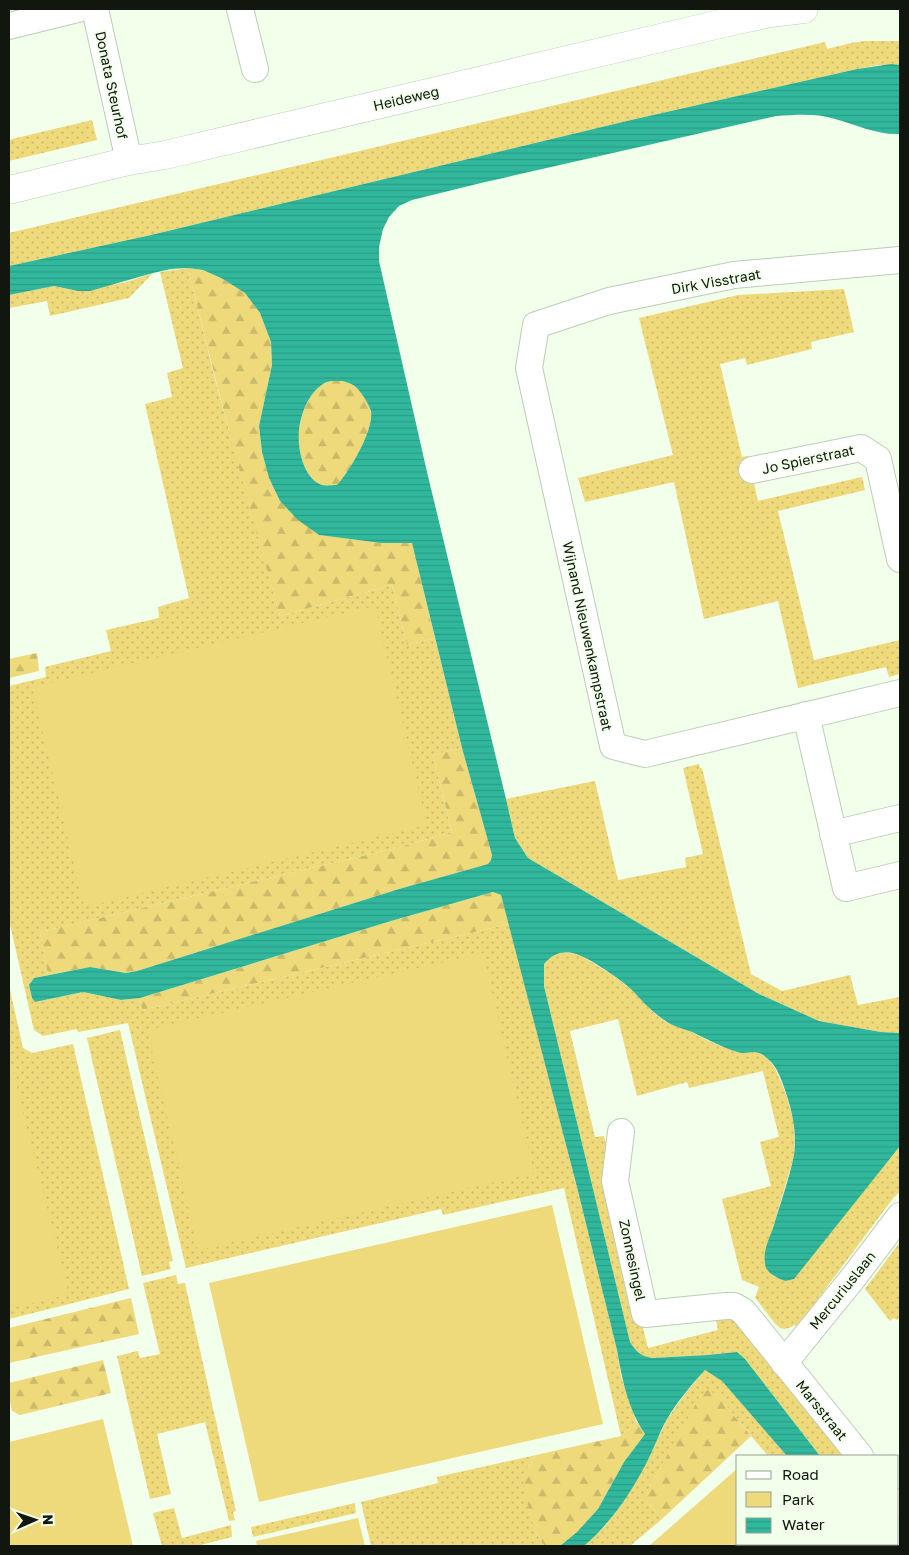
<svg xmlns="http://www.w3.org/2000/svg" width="909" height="1555" font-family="'Golos Text',sans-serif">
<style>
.grass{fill:url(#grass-dots)}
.forest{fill:url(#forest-firs)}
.park{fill:#eed97b}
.water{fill:url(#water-rules);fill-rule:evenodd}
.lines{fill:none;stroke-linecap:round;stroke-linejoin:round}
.street-casing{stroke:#bccdb5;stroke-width:28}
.secondary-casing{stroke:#bccdb5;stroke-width:29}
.street{stroke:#fff;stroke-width:26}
.secondary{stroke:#fff;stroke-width:28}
.labels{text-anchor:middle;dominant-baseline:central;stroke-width:4;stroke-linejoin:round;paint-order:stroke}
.street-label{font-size:14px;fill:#11170e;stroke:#f1ffeb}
</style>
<defs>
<pattern id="grass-dots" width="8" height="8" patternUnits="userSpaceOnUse" patternTransform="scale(1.25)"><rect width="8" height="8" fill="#eed97b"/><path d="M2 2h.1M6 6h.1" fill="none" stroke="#cbba69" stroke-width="1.8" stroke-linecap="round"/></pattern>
<pattern id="forest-firs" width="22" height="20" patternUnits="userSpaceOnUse" patternTransform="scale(1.25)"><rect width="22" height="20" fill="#eed97b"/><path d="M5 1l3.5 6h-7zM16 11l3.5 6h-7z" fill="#cbba69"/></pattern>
<pattern id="water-rules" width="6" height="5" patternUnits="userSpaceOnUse" patternTransform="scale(1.25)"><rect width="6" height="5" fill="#31b89c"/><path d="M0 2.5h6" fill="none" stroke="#2a9d85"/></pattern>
</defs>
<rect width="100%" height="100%" fill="#f1ffeb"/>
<path class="grass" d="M864,41H900V65H878L857,69L631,120L151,235L9,266V233L825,42L827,49L851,43Z
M92,120L97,140L9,161V141L12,139Z
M188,268L215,379L280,616L392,585L407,645L435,638L462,748L433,755L452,832L396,848L40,932L48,975L34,978L29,985L32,998L36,1002L83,992L121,1000L140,998L142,1010L509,924L577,1187L617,1350L621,1376L636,1421L621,1436L564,1188L443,1215L441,1209L186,1268L128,1023L78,1032L77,1029L43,1036L34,1030L9,920V686L46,677L45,667L111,651L106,630L159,618L158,607L189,598L145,404L172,397L167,373L183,368L160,272Z
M153,273L129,298L50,316L47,301L9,308V295L54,286L78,291L127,282Z
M844,289L854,332L811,342L812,349L747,365L745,358L720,364L742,457L748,456L758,501L862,477L865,490L778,511L814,660L900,640V674L889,677L886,667L798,688L778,601L704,619L674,482L585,502L578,478L673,455L639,318L738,295Z
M699,764L700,768H702L751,974L782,991L850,975L858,1005L900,997V1033L881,1032L819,1021L759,994L528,858L515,838L506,799L595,781L618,880L686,867L685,858L703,854L683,768Z
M565,952L580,955L614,976L633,991L655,1014L666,1022L691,1032L713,1043L739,1053L752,1051L758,1052L768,1059L775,1068L786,1094L794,1122L795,1141L794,1156L787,1180L765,1254L772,1275L785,1281L900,1146V1192L894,1197L797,1327L794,1325C790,1328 784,1331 779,1327C772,1322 762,1305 755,1298L759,1287L742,1280L722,1199L771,1186L760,1142L779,1137L763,1071L689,1088L687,1082L637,1096L618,1019L570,1031L595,1137L604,1136L605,1141L612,1140L608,1187L648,1348L718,1330L715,1315H732L845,1456H820L745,1359L737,1352L707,1355L652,1358C640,1356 636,1351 630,1342L544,986V964C550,956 555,953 565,952Z
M9,985L23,1048L32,1053L73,1044L129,1289L9,1319Z
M120,1030L173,1261L169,1262L171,1269L142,1276L87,1038Z
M900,1242V1317L897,1320L894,1318L890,1321L865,1289Z
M176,1275L178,1284L185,1283L236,1511L233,1512L235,1520L229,1521L205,1422L157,1434L171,1494L150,1499L117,1356L138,1351L140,1358L160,1354L143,1283Z
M705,1370L722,1381L787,1456H768L716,1394H702L646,1493V1500L662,1519L630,1546H584L605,1526L620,1506L646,1464L667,1419L688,1390Z
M536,1455L527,1468L535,1532L545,1546H371L361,1502L438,1483L437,1477Z
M355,1503L356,1513L253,1537L251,1527Z
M174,1508L182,1538L231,1525L232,1537L197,1546H162L153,1513Z"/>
<path class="forest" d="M188,268L203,270L223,279L245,293L260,313L271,342L272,365L259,426L262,452L269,478L280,501L319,535L381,543L412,542L435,638L407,645L392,585L280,616C247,500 216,385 188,268Z
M342,381C346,382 350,383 353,385C359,388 369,404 371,411C374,430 350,471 337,485C333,485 326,486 322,485C301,477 296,442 300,423C303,409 310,392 323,384C328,380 336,381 342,381Z
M37,653L39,671L9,678V659Z
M462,748L492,855L491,860L488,864L399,889L137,971L126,973L90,967L48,975L40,932L396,848L452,832L433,755Z
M493,892L501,895L509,924L142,1010L140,998L391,921Z
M131,1298L139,1334L9,1363V1328Z
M103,1360L111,1393L20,1415L12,1411L9,1397V1383Z
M708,1390L716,1394L751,1436L662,1519L646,1500V1493L698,1400L702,1394Z
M636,1421L645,1434L624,1462L598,1509L577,1532L560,1546H545L535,1532L524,1490L527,1468L536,1455L621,1436Z"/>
<path class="park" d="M375,606L427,825L84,907L32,687Z
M483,953L534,1173L198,1250L147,1030Z
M12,1068L69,1294L9,1309V1069Z
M552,1205L603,1424L259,1502L209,1283Z
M103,1419L133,1546H9V1442Z
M738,1468V1544H828L830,1546H649Z
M358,1518L365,1546H257L256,1541Z"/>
<path class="water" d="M891,64L900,65V134C877,135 857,125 835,119C816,113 796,115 776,116L481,183L412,200L399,206L389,217L383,229L379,247V261L427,472L506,799L515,838L528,858L759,994L819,1021L881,1032L900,1033V1146L794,1279L785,1281C778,1278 770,1275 766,1268C765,1265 764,1257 765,1253C766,1245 770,1236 773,1228C780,1204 789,1180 794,1155C797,1135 793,1115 787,1096C783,1084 778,1067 768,1059C754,1046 749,1056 737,1052C721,1047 707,1039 692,1032C684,1029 675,1027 667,1022C654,1014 644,1003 634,992C623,981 595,962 581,956C566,949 554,952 544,964V986L630,1342C636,1351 640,1356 652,1358L707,1355L737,1352L745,1359L820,1456H787L722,1381L705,1370C691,1385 678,1401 667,1419C659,1433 654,1449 646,1464C630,1494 610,1524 584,1546H560L577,1532L598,1509L624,1462L645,1434C628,1409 622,1379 617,1350L577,1187L501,895L493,892L391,921L140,998L121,1000L83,992L35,1002L32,998L29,985L34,978L90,967L126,973L137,971L399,889L488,864L491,860L492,855L462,748L412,543H381L319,535L298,520L280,501L269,478L262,452L259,426L272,365L271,342L260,313L245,293L223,279L203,270L188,268L171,269L153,273L90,291H78L54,286L9,295V266L151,235L631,120L857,69ZM342,381C346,382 350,383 353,385C359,388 369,404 371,411C374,430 350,471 337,485C333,485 326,486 322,485C301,477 296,442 300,423C303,409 310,392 323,384C328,380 336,381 342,381Z"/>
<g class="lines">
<g class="street-casing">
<path id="street" d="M95,9L129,161
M240,9L255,69
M9,26L78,9
M900,260L734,275L609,301L536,325L529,368L613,746L645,754L900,693
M752,470L861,448L878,459L900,559
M806,715L846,888L900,875
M833,834L900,818
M621,1132L615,1181L645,1314L726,1306H734L743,1311L860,1456
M784,1363L853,1278L900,1216
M898,1502L900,1505"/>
</g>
<g class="secondary-casing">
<path id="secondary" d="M9,190L129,161L165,155L724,23L770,13L804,9"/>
</g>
<use href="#street" class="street"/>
<use href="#secondary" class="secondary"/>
</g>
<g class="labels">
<g class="street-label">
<text transform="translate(112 85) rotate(78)">Donata Steurhof</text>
<text transform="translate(406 98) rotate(-13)">Heideweg</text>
<text transform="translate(716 281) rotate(-10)">Dirk Visstraat</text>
<text transform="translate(808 459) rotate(-12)">Jo Spierstraat</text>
<text transform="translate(588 636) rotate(78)">Wijnand Nieuwenkampstraat</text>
<text transform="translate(633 1260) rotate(78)">Zonnesingel</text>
<text transform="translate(842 1290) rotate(-51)">Mercuriuslaan</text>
<text transform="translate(822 1410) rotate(51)">Marsstraat</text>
</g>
</g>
<rect width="909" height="1555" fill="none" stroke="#11170e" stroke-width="20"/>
<rect x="736" y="1455" width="162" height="90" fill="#f1ffeb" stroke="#97a293"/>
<rect x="746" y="1471" width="25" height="8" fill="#ffffff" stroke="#97a293"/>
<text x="782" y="1480" font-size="15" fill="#11170e">Road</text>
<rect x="746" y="1492" width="25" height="15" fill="#eed97b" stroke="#97a293"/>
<text x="782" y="1505" font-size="15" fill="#11170e">Park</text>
<rect x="746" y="1518" width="25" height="15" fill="url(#water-rules)" stroke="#97a293"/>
<text x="782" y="1530" font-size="15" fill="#11170e">Water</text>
<g transform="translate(35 1520) rotate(88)" stroke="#f1ffeb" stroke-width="4" paint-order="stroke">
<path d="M0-4L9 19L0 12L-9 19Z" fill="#11170e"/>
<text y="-8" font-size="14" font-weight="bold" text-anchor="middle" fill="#11170e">N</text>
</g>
</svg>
